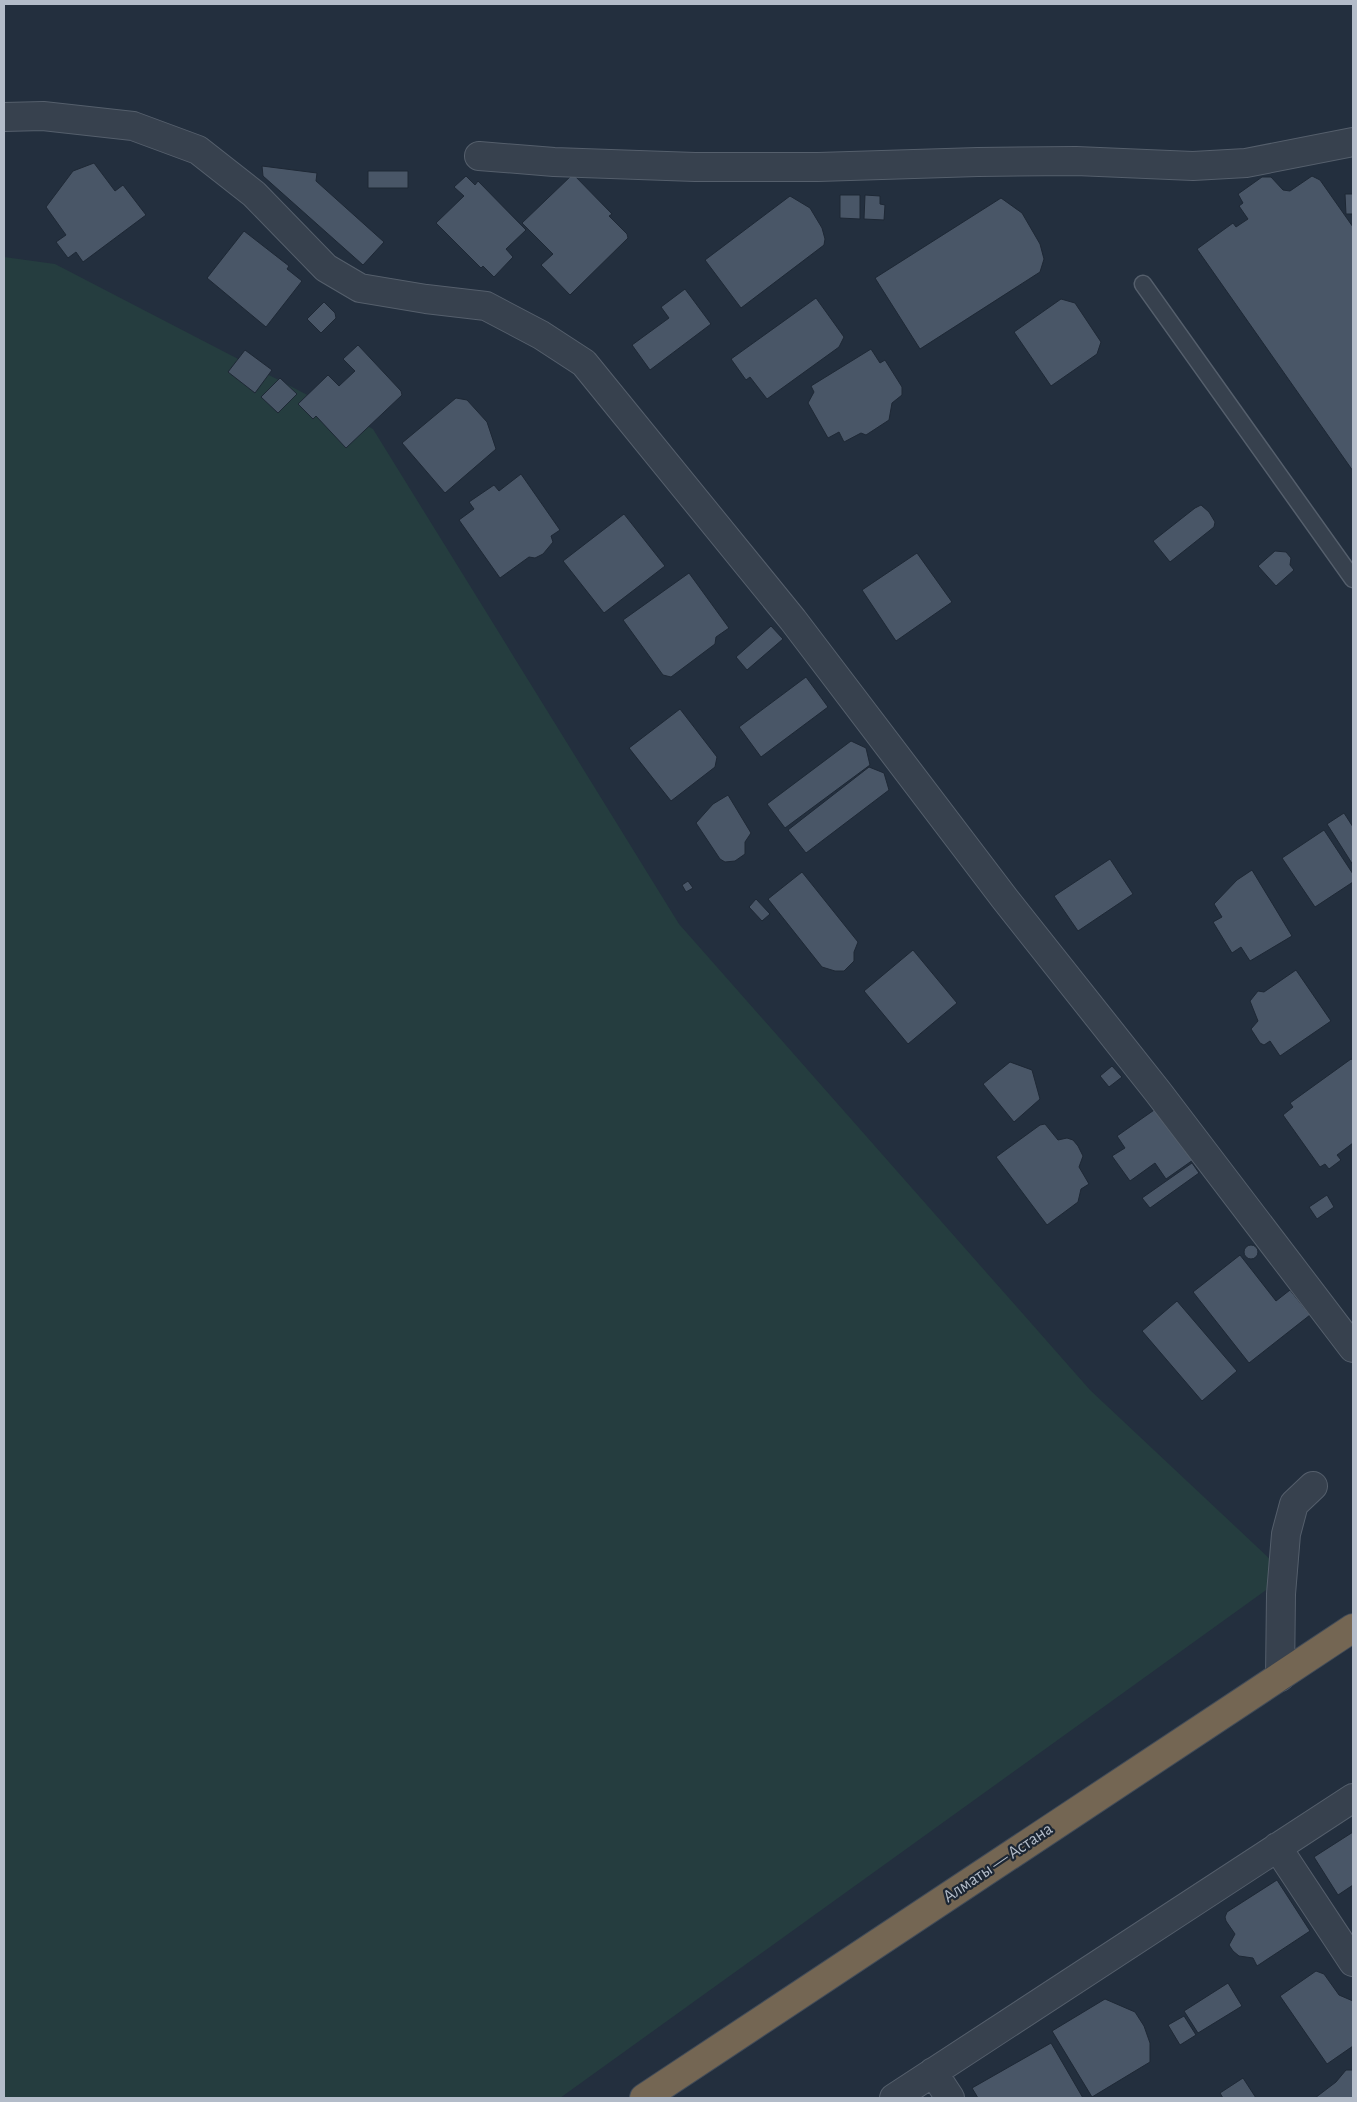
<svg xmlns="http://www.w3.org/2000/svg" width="1357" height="2102" font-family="'Alegreya Sans',sans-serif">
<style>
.green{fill:#253d3f}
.building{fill:#495667;stroke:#1e2835}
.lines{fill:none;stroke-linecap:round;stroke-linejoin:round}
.lane-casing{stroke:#555f6c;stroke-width:19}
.street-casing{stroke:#555f6c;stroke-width:30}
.highway-casing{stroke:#424c59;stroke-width:30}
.lane{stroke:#37414e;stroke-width:16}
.street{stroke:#37414e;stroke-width:28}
.highway{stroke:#746653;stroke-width:28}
.labels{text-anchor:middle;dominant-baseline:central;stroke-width:4.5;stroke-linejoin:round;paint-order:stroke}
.street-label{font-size:18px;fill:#b3bcc9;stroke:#1c2633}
</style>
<rect width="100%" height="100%" fill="#232f3e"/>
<path class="green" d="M4,257L55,264L373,429L679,924L1090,1390L1287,1575L560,2098H4Z"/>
<path class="building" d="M94,163L115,191L123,185L146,215L83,262L76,252L68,258L56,242L66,235L46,207L73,171Z
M262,166L317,173L316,181L384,242L363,265L263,176Z
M368,171H408V188H368Z
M573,174L612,214L609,216L627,234L628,238L570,295L541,265L553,254L522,223Z
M466,176L475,185L478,181L526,230L506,249L513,257L494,277L483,266L481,268L436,223L464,196L454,187Z
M1312,176L1320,180L1353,227V471L1197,249L1233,223L1236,227L1248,219L1239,206L1243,203L1238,194L1262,177H1271L1283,190L1290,191Z
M1345,194H1353V214H1346Z
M840,195H860V219L840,218Z
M865,195L880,196V204L885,205L884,220L864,219Z
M790,196L810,208L822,228L825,239L824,245L741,308L705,260Z
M1001,198L1022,213L1040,244L1044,259L1040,272L920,349L875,278Z
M244,231L289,266L287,269L302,281L266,327L207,278Z
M685,289L711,324L650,370L632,345L669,318L661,307Z
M816,298L844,337L839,347L767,399L750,377L746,380L731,359Z
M1061,299L1075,303L1101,342L1097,354L1051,386L1014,332Z
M324,302L335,313L336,318L321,333L307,319Z
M358,345L401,391L402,395L346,448L316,416L313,419L298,404L328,375L339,386L355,371L343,359Z
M871,349L880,363L885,360L902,387V395L892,403L889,420L866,435L861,433L844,442L839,432L828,438L808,403L814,392L811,386Z
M245,350L272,370L255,393L228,372Z
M280,378L297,394L278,413L261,397Z
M456,398L467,400L487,422L496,449L445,493L402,443Z
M521,474L560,530L551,536L553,542L543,554L535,558L529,557L500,578L459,520L474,509L469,502L494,485L499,491Z
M1201,505L1209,512L1215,522L1214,527L1170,562L1153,541L1195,508Z
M624,514L665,566L604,613L563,561Z
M1275,551L1286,552L1291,558L1290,565L1294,570L1276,586L1258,566Z
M917,553L952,602L896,641L862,590Z
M689,573L729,628L716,637L715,644L671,677L663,675L623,620Z
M771,626L783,639L747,670L736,657Z
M806,677L828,707L761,757L739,727Z
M680,709L717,757L715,767L671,801L629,748Z
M851,741L866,748L870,765L785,828L767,804Z
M869,767L884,773L889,790L806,853L788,830Z
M728,795L751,833L745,842V854L735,861L725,862L720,859L696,823L713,804Z
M1344,813L1353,827V865L1327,824Z
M1324,830L1353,874V882L1315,907L1282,858Z
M1110,859L1133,894L1078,931L1054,896Z
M1252,870L1292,936L1250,961L1241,947L1232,953L1213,922L1222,917L1214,904L1237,880Z
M802,872L858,942L854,952V961L844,971H835L822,967L768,899Z
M688,881L693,888L686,892L682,885Z
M756,899L770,914L762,921L749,907Z
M913,950L957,1003L908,1044L864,991Z
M1296,970L1331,1021L1280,1056L1270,1041L1264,1045L1260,1043L1251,1029L1258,1021L1250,1001L1258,991L1264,992Z
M1351,1059L1353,1060V1143L1337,1155L1341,1160L1329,1169L1325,1164L1320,1167L1283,1115L1293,1107L1290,1103Z
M1010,1062L1032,1070L1040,1099L1014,1122L983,1084Z
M1112,1066L1122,1077L1109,1087L1100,1076Z
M1157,1108L1193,1160L1166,1179L1155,1163L1130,1181L1112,1156L1125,1148L1117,1136Z
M1045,1124L1058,1140L1067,1138L1073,1140L1078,1146L1083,1156L1079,1167L1089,1184L1081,1189L1078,1202L1047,1225L996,1157L1040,1125Z
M1192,1163L1199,1173L1150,1208L1142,1198Z
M1327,1195L1334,1207L1317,1219L1309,1207Z
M1244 1252a7 7 0 1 1 14 0a7 7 0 1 1-14 0Z
M1240,1255L1276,1301L1290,1290L1310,1315L1249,1363L1193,1292Z
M1177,1301L1237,1371L1202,1401L1142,1331Z
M1353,1832V1885L1338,1895L1314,1857Z
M1277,1880L1310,1931L1257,1966L1253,1958L1239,1956L1233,1951L1229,1945L1235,1934L1226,1921L1225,1917L1227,1912Z
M1316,1971L1324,1974L1339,1995L1353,2001V2046L1327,2064L1280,1996Z
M1228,1983L1242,2006L1198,2033L1184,2011Z
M1105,1999L1135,2012L1144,2026L1150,2043V2062L1092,2097L1052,2031Z
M1184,2016L1196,2035L1180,2045L1168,2025Z
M1051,2043L1083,2098H978L972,2088Z
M1346,2070H1353V2098H1315L1336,2082Z
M1243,2078L1256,2098H1223L1220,2093Z"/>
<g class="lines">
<g class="lane-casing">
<path id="lane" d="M1143,284L1353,579"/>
</g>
<g class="street-casing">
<path id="street" d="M4,117L43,116L133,126L198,150L254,194L326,268L360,288L426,299L486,306L541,335L584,363L793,620L1005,899L1158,1092L1353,1348
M479,156L554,162L695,167H818L978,162L1076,161L1193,166L1246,163L1353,142
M1280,1677L1281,1594L1286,1534L1294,1504L1313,1486
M1277,1847L1353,1962
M933,2072L950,2098
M894,2098L1353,1798"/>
</g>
<g class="highway-casing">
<path id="highway" d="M644,2098L1353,1628"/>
</g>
<use href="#lane" class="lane"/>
<use href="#street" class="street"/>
<use href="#highway" class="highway"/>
</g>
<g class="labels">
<g class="street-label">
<text transform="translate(998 1863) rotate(-34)">Алматы — Астана</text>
</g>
</g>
<rect width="1357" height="2102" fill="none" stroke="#b3bcc9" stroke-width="10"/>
</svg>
